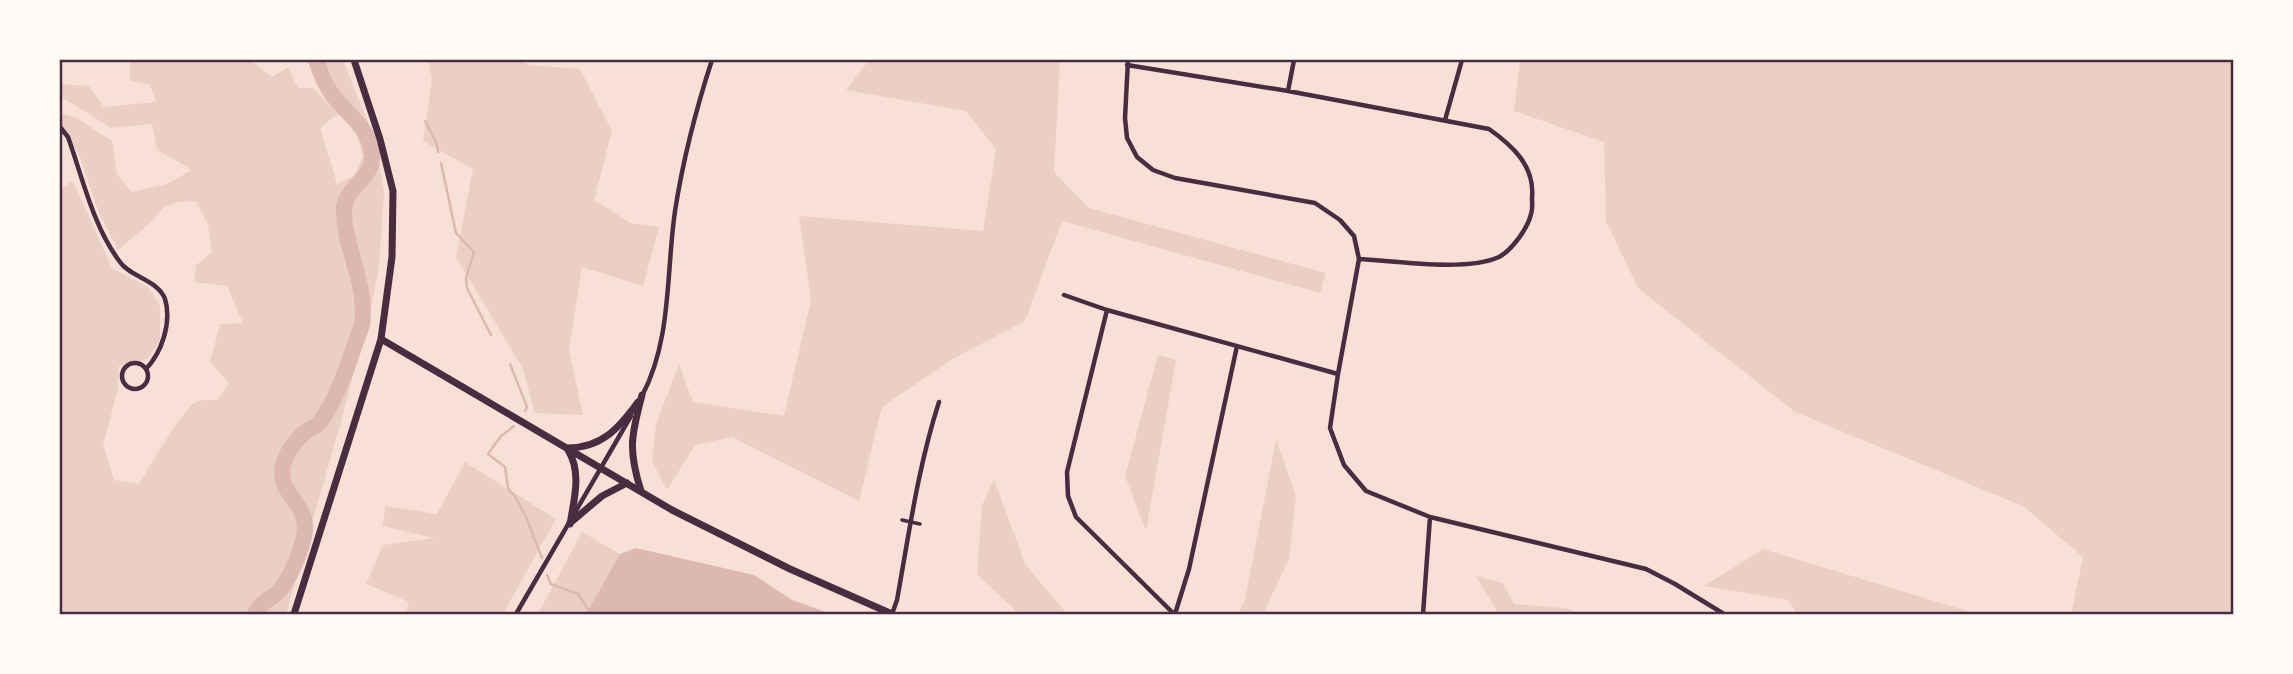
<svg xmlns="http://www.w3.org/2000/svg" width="2293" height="674" font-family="'Asap Condensed',sans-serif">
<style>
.green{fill:#ebcfc5}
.water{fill:#dcb8b0}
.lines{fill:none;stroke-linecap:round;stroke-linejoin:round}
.stream{stroke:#dcb8b0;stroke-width:2.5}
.river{stroke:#dcb8b0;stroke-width:16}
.pedestrian{stroke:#4a2c40;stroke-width:3.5}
.minor{stroke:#4a2c40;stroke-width:4.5}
.secondary{stroke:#4a2c40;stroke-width:7}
.neatline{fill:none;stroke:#4a2c40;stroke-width:2.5}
</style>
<rect width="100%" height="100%" fill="#f7e1d7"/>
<path class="green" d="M130,60H250L272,77L288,67L298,88H313L338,114L320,128L337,184L355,175L363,156L353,123L310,60H343L375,140L384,192L379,266L371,308L340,425L286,614H60V189L73,181L112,268L148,287L160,306V340L148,359L119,366L118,389L103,444L114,480L139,484C149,468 184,407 196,402C202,399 212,400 218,400L229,383L210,362L220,324L243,323L227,286L194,282L196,265L212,253L208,225L196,201L178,202L163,208L150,223L118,250L99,213L79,155L60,122V113L77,118L112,141L117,174L132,192L166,184L192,170L157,150L152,124L111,128L60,96V84L89,86L104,107L156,102L150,85L130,80Z
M428,60H522L529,65L580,69L612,131L594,200L631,223L659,227L643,286L582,267L569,350L583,415L535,413L523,369L456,257L473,169L423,141L432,80Z
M869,60H1060L1054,172L1089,208L1326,273L1320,293L1062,221L1025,321L954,358L882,407L859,501L732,437L695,445L667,490L652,461L656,424L679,364L693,402L784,416L811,300L799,216L983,231L996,149L966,111L846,90Z
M1520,60H2233V614H2071L2083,557L2023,506L1795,412L1638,288L1606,221L1604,142L1514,111Z
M1158,355L1176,360L1146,531L1125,476Z
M1276,439L1296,496L1289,559L1263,614H1238L1245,600Z
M465,462L556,519L503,614H406L409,602L366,584L383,545L434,538L382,526L386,506L437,514Z
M994,479L1025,564L1067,614H1019L977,574L982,505Z
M582,532L620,554L586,614H538Z
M1763,549L1977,614H1798L1788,600L1704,586Z
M1476,576L1503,583L1514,604L1565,608L1580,614H1493L1496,609Z"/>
<path class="water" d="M636,548L754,575L792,600L832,614H586L620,554Z"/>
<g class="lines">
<path class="stream" d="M425,121L437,144L438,152
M441,163L456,233L474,252L466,278L467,288L491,335
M510,364L527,407L525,411
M514,426L501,436L488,454L505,467L508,488L516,498L526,517L542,558
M547,575L551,584L578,594L588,609"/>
<path class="river" d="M255,614C259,604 268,600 277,593C289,582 304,546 305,530C307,502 274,492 284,462C288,450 299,435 310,429C316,426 318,425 322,419C340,394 351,354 362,325C368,285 344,249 344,210C344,187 375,178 372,154C369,126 346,114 331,93C324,83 320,72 316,60"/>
<path class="pedestrian" d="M902,520L920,524"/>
<path class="minor" d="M1128,60L1125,118L1127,138L1137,157L1153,170L1175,178L1315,203L1340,220L1354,236L1359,259L1338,374L1330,428L1344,465L1366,491L1430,517L1646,569L1675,584L1724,614
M1127,65L1288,91L1489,129C1513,146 1535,166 1532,198C1532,203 1533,209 1531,214C1528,228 1512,250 1499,257C1467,272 1395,261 1359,259
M1288,91L1294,60
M1445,120L1462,60
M60,127L68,137C83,179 93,226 120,262C130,277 158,280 165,299C172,322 162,352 146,369
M1064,295L1107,310L1338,374
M1107,310L1067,472L1068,496L1076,517L1174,614
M122 376a13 13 0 1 1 26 0a13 13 0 1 1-26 0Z
M642,396C672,339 666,273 675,211C683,160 696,109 712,60
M516,614L631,416
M892,614L897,600C909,534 918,467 939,402
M1175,614L1189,569L1237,346
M1423,614L1430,517"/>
<path class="secondary" d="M381,339L672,510L790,569L892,614
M567,448C602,448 619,428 638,402
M568,450C582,472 574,500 570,524
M641,491C628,450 631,436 642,395
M570,523L602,496L627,483
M294,614L381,339L392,257L393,191L380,139L354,60"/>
</g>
<rect width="2293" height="674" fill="none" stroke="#fffaf5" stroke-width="122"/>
<rect x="61" y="61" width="2171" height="552" class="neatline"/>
</svg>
